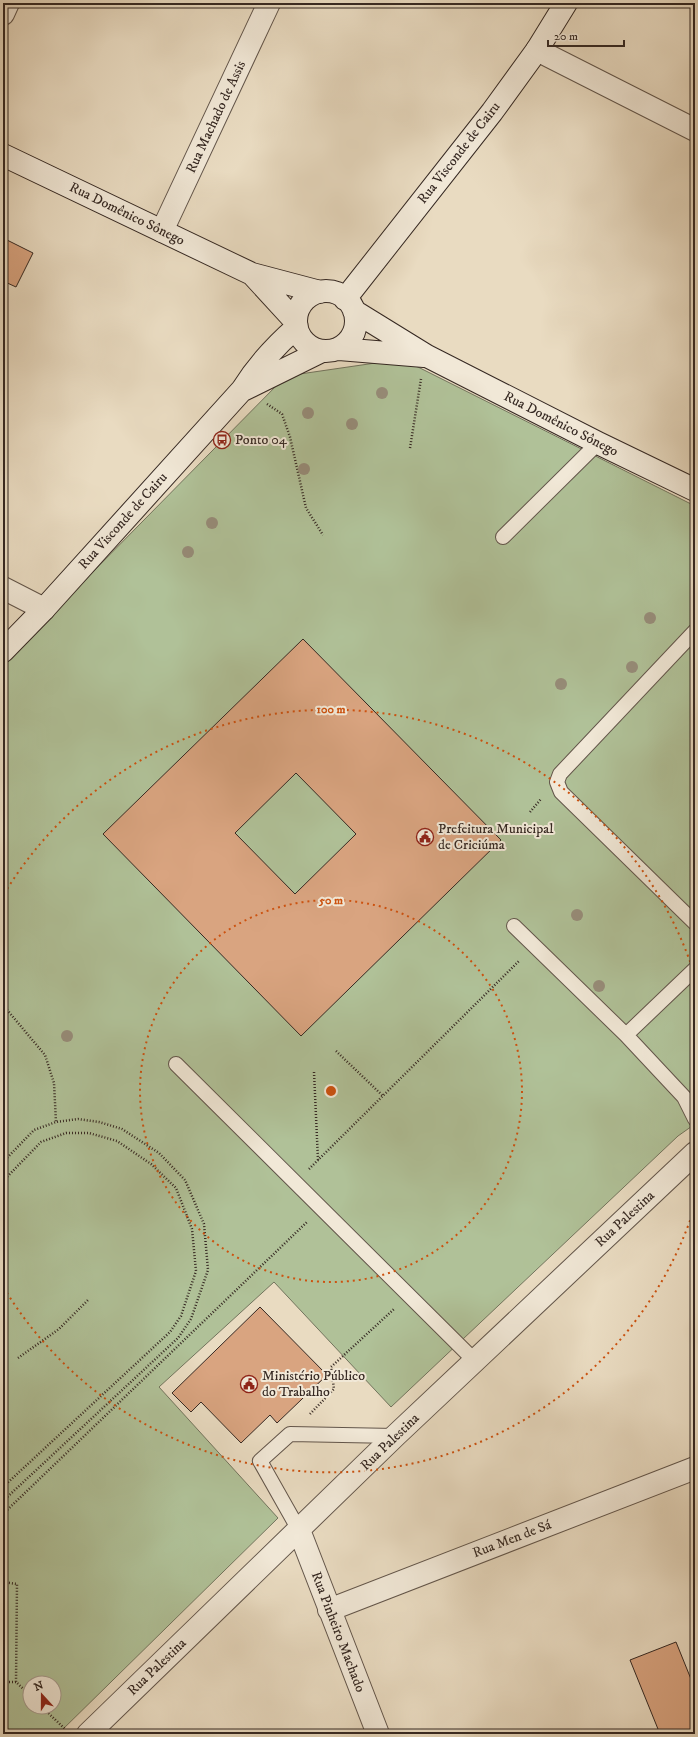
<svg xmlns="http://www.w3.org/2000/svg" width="698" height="1737" font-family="'IM FELL DW Pica',serif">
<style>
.green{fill:#b0c198;stroke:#72745d;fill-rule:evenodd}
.building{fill:#d9a480;stroke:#352822;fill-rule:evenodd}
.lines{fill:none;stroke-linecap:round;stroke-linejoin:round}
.lane-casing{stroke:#62554a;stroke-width:16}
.street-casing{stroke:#62554a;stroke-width:24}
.secondary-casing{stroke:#352822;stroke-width:24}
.path{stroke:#352822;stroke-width:2.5;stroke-dasharray:1 2;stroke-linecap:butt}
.lane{stroke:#f1e8d7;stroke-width:14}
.street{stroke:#f1e8d7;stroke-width:22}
.secondary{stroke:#f1e8d7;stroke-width:22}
.tree{fill:#978d7a}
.ring{fill:none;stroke:#cd520f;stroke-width:2;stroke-dasharray:2 4}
.labels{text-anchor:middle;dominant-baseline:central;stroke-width:4;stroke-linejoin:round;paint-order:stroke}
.street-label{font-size:14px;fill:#352822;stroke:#f1e8d7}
.poi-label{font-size:14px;fill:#352822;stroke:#f1e8d7;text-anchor:start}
.centre{fill:#cd520f;stroke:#f1e8d7;stroke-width:2}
.ring-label{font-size:12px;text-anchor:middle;font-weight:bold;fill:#cd520f;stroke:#f1e8d7;stroke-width:4;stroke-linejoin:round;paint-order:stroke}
</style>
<rect width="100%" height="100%" fill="#e9dbc1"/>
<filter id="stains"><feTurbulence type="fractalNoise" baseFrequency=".005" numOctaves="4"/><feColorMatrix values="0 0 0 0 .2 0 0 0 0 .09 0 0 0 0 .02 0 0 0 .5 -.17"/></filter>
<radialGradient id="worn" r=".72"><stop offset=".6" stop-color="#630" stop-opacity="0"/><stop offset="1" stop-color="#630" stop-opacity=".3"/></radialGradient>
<path class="green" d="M396,360L412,364L695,506V1124L678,1136L391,1407L274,1282L159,1387L278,1518L58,1734H3V663L281,381L293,375ZM30,1683H54V1707H30Z"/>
<path class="building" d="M3,238L33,253L16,287L3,281Z
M303,639L501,840L301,1036L103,834ZM296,773L356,834L295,894L235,833Z
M260,1307L327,1375L277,1423L270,1415L241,1443L201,1402L191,1412L172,1393Z
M676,1642L695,1689V1734H660L630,1660Z"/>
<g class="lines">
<g class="lane-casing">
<path id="lane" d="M503,537L598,443
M695,631L560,774L557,782L561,792L695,923
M514,926L626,1035L684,1097L695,1119
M626,1035L695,969
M176,1064L475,1361
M299,1530L260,1461L290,1434L395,1436"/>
</g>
<g class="street-casing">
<path id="street" d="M3,14L8,3
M537,50L695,130
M162,231L269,3
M3,588L44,609
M299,1530L378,1734
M329,1610L695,1468
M88,1734L395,1436L695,1153"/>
</g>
<g class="secondary-casing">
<path id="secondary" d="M3,155L252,274L320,292
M252,274L296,322
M296 321a30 30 0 1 1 60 0a30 30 0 1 1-60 0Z
M345,299L492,112L537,50L566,3
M354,311L427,356L598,443L695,490
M339,349L424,356
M243,390L322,351
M3,651L44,609L242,390C257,366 275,346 297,327"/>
</g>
<path class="path" d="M267,404L282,414L290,437L306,508L323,535
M410,448L421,379
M530,812L541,799
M3,1005L45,1055L54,1083L56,1122
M336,1051L383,1096
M314,1072L318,1160
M3,1162L34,1130L56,1122L78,1119L99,1122L122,1129L159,1153L185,1180L204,1224L208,1270L191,1319L178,1338L3,1501
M309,1169L520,960
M3,1181L41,1142L66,1133H89L117,1141L151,1164L176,1188L192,1229L196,1271L181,1316L170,1332L3,1487
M18,1358L59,1329L88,1300
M310,1414L334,1389L331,1367L394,1309
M3,1514L307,1222
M3,1582L17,1584L16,1682L30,1695
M3,1682H16
M42,1707L65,1729"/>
<use href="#lane" class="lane"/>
<use href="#street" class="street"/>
<use href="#secondary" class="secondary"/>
</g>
<g class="tree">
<circle cx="382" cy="393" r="6"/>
<circle cx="308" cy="413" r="6"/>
<circle cx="352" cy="424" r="6"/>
<circle cx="304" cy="469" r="6"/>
<circle cx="212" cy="523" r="6"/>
<circle cx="188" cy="552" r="6"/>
<circle cx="650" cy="618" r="6"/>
<circle cx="632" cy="667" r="6"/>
<circle cx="561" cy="684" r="6"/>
<circle cx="577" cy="915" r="6"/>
<circle cx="599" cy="986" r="6"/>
<circle cx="67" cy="1036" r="6"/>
</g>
<g class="ring">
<circle cx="331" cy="1091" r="191"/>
<path d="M694 1209A382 382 0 0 1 4 1288M4 894A382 382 0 0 1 694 973"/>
</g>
<defs>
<g id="bus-ring" transform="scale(0.9)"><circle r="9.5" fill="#f1e8d7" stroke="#8f2418" stroke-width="1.5"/><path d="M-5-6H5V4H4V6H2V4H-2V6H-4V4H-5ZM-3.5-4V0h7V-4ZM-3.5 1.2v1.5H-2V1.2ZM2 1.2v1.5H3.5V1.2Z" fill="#8f2418"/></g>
<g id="civic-ring" transform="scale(0.9)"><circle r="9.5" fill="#f1e8d7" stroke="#8f2418" stroke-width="1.5"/><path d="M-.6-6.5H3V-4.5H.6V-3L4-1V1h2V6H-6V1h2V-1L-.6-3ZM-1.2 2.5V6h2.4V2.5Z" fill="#8f2418"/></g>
</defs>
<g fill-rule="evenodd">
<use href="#bus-ring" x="222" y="440"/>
<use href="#civic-ring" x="425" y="837"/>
<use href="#civic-ring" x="249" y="1384"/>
</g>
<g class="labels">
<g class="street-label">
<text transform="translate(216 117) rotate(-65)">Rua Machado de Assis</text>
<text transform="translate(459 153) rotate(-52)">Rua Visconde de Cairu</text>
<text transform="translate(127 214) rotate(26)">Rua Domênico Sônego</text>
<text transform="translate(561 424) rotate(27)">Rua Domênico Sônego</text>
<text transform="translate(123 521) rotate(-48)">Rua Visconde de Cairu</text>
<text transform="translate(625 1219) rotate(-43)">Rua Palestina</text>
<text transform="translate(390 1442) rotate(-44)">Rua Palestina</text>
<text transform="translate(512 1539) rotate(-21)">Rua Men de Sá</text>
<text transform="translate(338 1632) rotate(69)">Rua Pinheiro Machado</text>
<text transform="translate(157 1667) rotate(-44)">Rua Palestina</text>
</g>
<g class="poi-label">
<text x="235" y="440">Ponto 04</text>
<text x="438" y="829">Prefeitura Municipal<tspan x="438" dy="16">de Criciúma</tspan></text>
<text x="262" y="1376">Ministério Público<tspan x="262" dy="16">do Trabalho</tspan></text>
</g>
</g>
<circle cx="331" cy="1091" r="6" class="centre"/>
<g class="ring-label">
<text x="331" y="713">100 m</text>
<text x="331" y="904">50 m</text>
</g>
<rect width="698" height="1737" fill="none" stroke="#e9dbc1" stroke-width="16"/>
<rect x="4" y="4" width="690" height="1729" fill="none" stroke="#352822" stroke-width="2"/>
<rect x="8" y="8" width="682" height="1721" fill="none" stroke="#352822"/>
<g transform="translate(42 1695) rotate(339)"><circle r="19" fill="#f1e8d7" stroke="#a69b8f"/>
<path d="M0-3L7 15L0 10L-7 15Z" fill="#8f2418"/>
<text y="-6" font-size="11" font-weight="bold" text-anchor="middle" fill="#352822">N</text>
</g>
<path d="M548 40v6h76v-6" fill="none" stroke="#352822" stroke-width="2"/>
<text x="554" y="40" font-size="12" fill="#352822" stroke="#f1e8d7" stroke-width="3" paint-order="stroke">20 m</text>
<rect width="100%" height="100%" filter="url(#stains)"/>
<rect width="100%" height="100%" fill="url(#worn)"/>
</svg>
